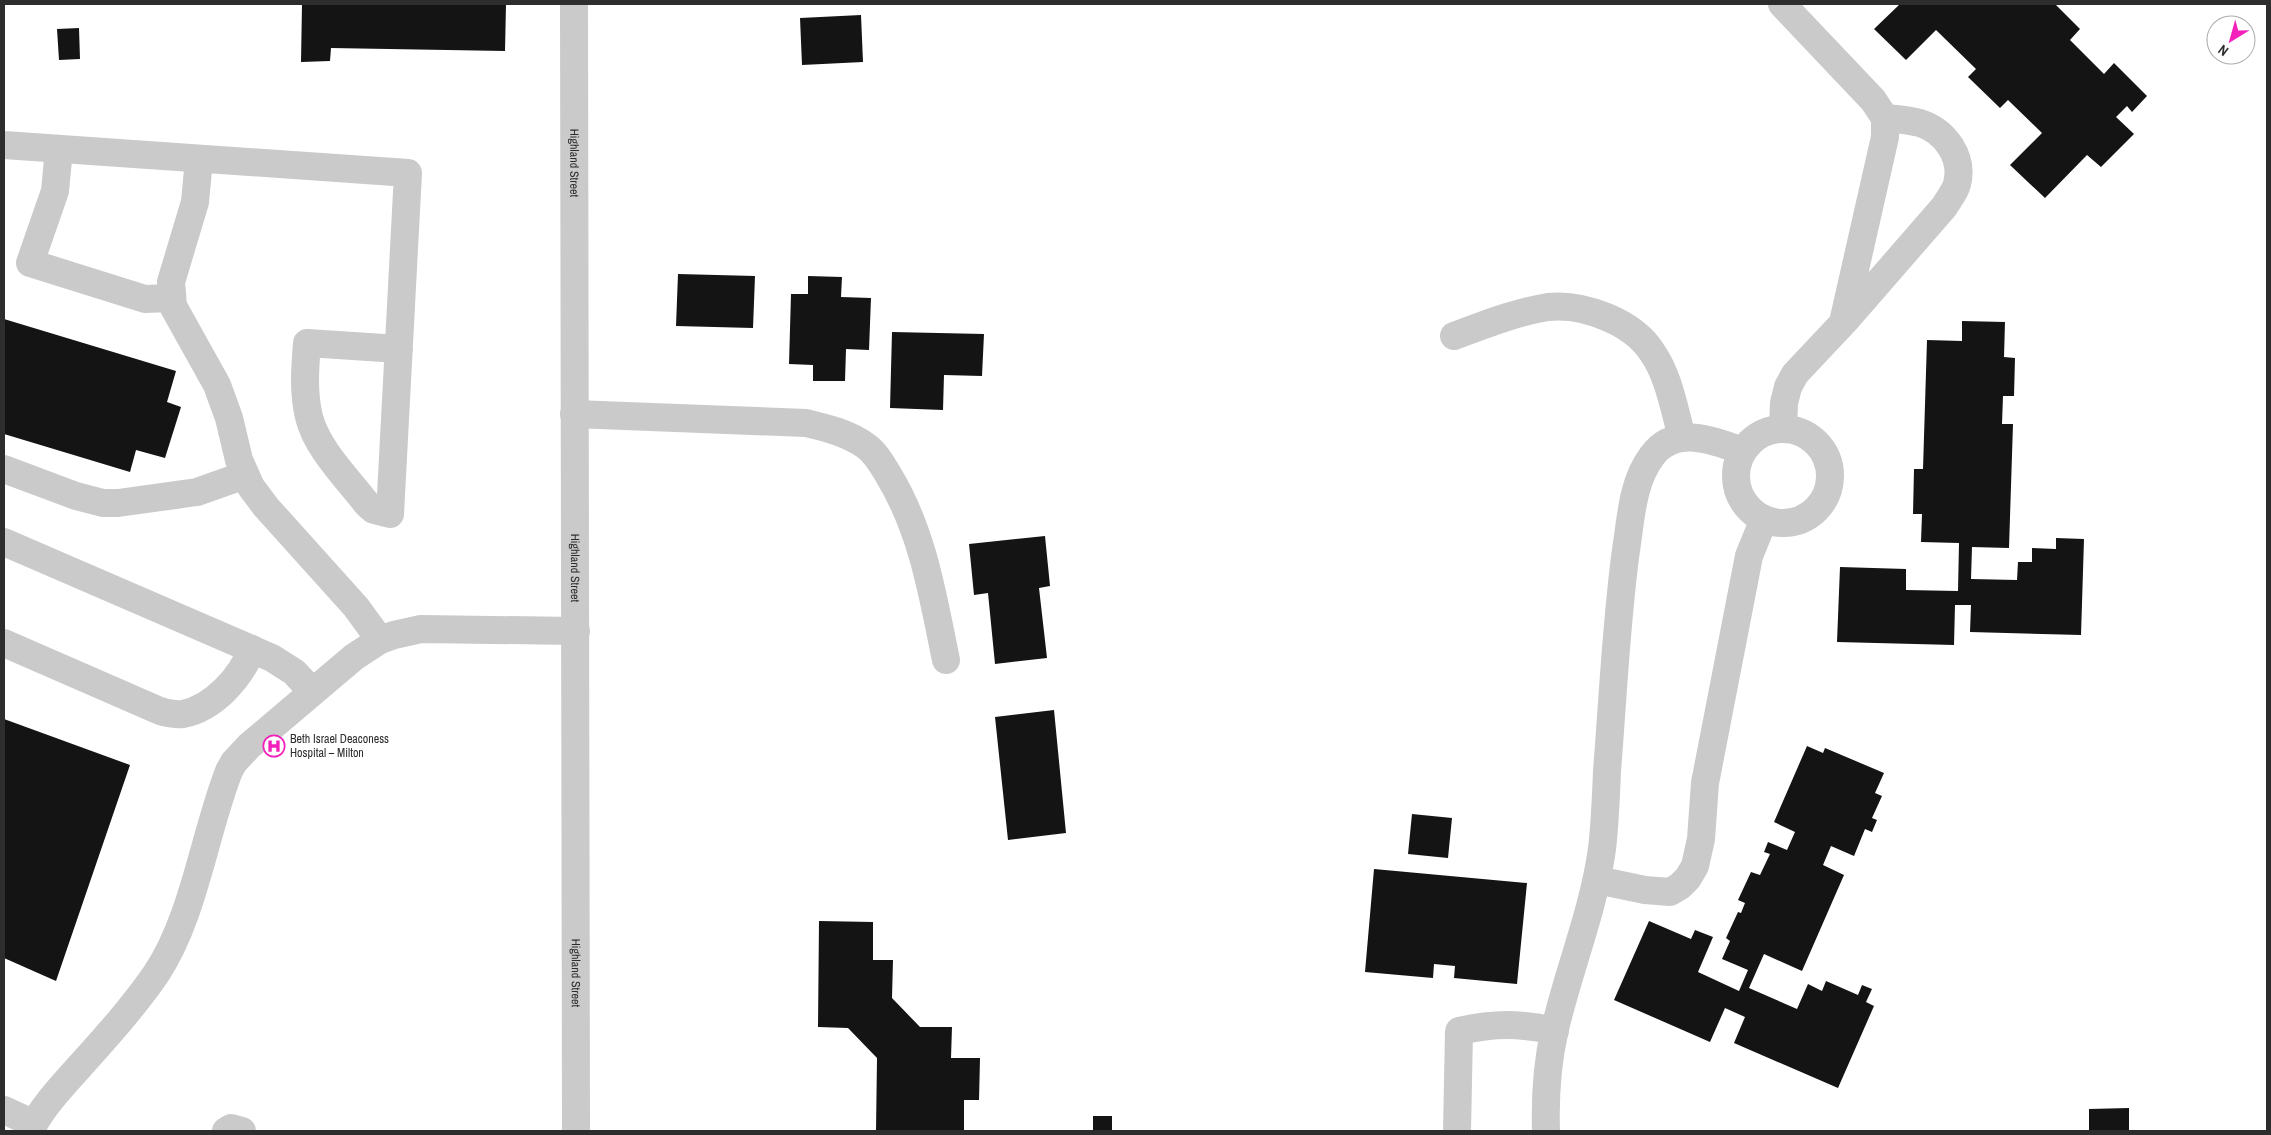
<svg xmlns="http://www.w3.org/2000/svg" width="2271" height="1135" font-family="'Archivo Narrow',sans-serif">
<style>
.building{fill:#141414}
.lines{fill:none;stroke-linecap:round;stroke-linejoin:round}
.minor{stroke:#cacaca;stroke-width:28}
.labels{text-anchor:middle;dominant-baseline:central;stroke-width:5;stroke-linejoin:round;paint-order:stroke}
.street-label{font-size:12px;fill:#2d2d2d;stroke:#fff}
.poi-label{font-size:12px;fill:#2d2d2d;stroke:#fff;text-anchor:start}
</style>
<rect width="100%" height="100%" fill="#fff"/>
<path class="building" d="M302,4H506L505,51L331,48L330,61L301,62Z
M1900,4H2055L2080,29L2070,40L2104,74L2114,63L2147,96L2132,112L2127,106L2116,117L2134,134L2101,167L2087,155L2045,198L2010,165L2042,133L2008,100L2000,108L1968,77L1976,69L1936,30L1906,60L1874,29Z
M861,15L863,62L802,65L800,18Z
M79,28L80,59L59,60L57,29Z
M678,274L755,276L753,328L676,326Z
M808,276L842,277L841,297L871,298L869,350L846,349L845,381H813V365L789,364L791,294H808Z
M4,319L176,371L167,402L181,407L165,458L136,450L130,472L4,434Z
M1962,321L2005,322L2004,357L2015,358L2014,396H2003L2002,424H2013L2009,548L1972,547L1971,579L2017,580L2018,562H2032V548L2056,549V538L2084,539L2081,635L1970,632L1971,605H1955L1954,645L1837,642L1840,567L1906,569V590L1958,591L1959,543L1921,542L1922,514H1913L1914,469H1923L1927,340L1962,341Z
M892,332L984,334L982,376L944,375L943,410L890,408Z
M1045,536L1050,586L1039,588L1047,658L995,664L988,593L974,595L969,544Z
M1054,710L1066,833L1008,840L995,717Z
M4,719L130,765L56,981L4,958Z
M1807,746L1823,753L1825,748L1884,773L1875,793L1882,796L1872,818L1877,820L1872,832L1865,829L1854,856L1831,846L1823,865L1844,875L1802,971L1764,954L1749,988L1797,1009L1808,984L1822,991L1826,981L1858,995L1862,985L1872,989L1866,1002L1874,1006L1838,1088L1734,1043L1745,1017L1725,1008L1710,1042L1614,1000L1649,921L1691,939L1695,930L1713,937L1698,972L1739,991L1748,970L1722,959L1730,941L1726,938L1738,912L1741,913L1745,903L1738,900L1751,872L1760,875L1770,854L1764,852L1768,842L1787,850L1795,832L1774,822Z
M1412,814L1452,818L1448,858L1408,854Z
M1374,869L1527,883L1517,984L1454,978L1455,966L1434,964L1433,978L1365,972Z
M819,921L873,922V960H893L892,998L920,1027H952L951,1058H980L979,1100H964V1131H876L877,1058L848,1028L818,1027Z
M2129,1108V1131H2089V1109Z
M1093,1116H1112V1131H1093Z"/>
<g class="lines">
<g class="minor">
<path id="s1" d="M574,4L576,1131"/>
<path d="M1782,4L1873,100L1885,118V137L1844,318"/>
<path d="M4,145L408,173L390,514L374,510L367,504C347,478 317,449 309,417C303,392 305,368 307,343L399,349"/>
<path d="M59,149L55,191L30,263L145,299L171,298"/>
<path d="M199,159L195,202L171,282L173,306L217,385L229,418L239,460L251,487L266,507L356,607L380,640"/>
<path d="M1454,336C1484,325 1516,312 1548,307C1583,303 1633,322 1652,352C1669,376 1674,409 1682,437"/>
<path d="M574,414L806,423C827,428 848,433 866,446C876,453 883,466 889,476C923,532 933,597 946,660"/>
<circle cx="1783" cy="476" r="47"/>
<path d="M1783,429L1784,403L1788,387L1795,374L1844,322L1944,207C1948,200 1955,192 1957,184C1964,157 1945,131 1920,123C1909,120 1896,119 1885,118"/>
<path d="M4,469L76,496L103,503H118L197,492L245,475"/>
<path d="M4,542L272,658L294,672L312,691"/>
<path d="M4,643L160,711C167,713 175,715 183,714C214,708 241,677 252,649"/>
<path d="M1597,880L1645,890L1670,892L1680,886L1688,878L1695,866L1701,839L1705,783L1749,556L1764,519"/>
<path d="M4,1110L34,1124"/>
<path d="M30,1131C43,1106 62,1086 81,1065C107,1036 134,1006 156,974C194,917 204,835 229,771L234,762L249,746L354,657L380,640L394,635L421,629L576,631"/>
<path d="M226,1131L231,1128L242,1131"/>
<path d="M1457,1131L1459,1031C1495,1023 1519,1023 1555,1031"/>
<path d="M1546,1131C1545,1099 1547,1065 1554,1033C1568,971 1593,913 1602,849C1605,823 1606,797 1607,771C1613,697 1616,623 1626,550C1631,519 1632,482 1652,456C1674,425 1714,440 1742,451"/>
</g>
</g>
<defs>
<g id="hospital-ring" transform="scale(1.125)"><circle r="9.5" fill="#fff" stroke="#f320bb" stroke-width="1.5"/><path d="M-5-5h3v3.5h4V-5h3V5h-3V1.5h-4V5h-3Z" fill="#f320bb"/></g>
</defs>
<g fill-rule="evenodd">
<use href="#hospital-ring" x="274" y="746"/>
</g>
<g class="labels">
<g class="street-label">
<text stroke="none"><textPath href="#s1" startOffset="159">Highland Street</textPath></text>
<text stroke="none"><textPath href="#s1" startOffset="564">Highland Street</textPath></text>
<text stroke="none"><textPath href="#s1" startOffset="969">Highland Street</textPath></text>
</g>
<g class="poi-label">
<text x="290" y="739">Beth Israel Deaconess<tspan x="290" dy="14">Hospital – Milton</tspan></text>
</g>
</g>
<rect width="2271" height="1135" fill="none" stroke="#2d2d2d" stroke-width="10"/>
<g transform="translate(2231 40) rotate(217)"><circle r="24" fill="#ffffff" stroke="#ababab"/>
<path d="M0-4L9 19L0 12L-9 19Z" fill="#f320bb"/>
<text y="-8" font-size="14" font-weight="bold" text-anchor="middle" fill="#2d2d2d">N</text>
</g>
</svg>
